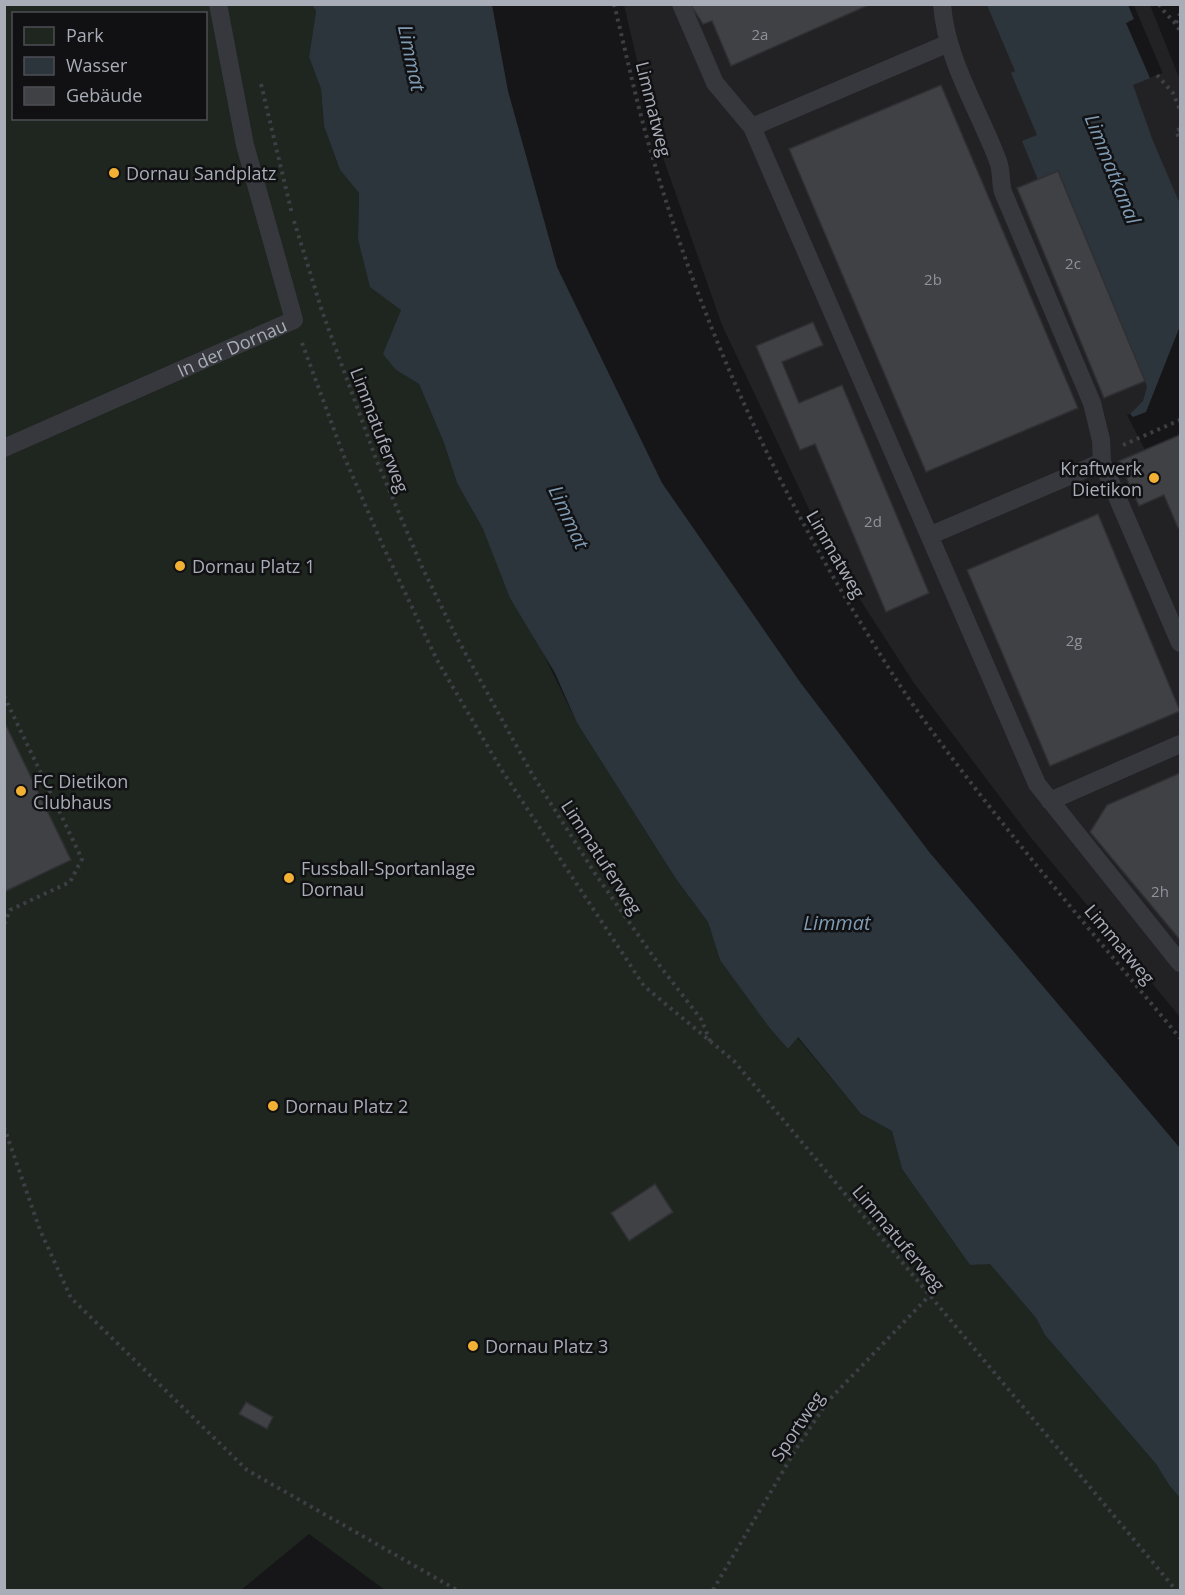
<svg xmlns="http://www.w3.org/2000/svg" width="1185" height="1595" font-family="'Open Sans',sans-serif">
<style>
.built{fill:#222225}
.green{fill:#1e261f;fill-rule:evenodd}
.water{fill:#2c353c}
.pier{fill:#161618}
.building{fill:#404145;stroke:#303034;stroke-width:1.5}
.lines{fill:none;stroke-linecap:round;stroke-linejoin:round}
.path{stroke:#3d3f44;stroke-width:4;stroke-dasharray:3 4.5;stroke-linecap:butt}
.service{stroke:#37383d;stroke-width:18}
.poi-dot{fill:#f2b134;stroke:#111113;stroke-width:2}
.labels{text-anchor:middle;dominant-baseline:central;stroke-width:5;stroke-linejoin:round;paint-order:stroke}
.number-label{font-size:15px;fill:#8e929b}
.street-label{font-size:18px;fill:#a8adb8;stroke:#111113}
.poi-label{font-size:18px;fill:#a8adb8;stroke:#111113;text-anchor:start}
.water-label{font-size:20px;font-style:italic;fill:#7f9bb3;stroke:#111113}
</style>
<rect width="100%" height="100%" fill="#161618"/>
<path class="built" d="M624,5H1150L1180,80V1017L1028,834L914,683L861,601L809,509L722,325L654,132Z"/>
<path class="green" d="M4,5H312L316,11L309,57L321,89L324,126L340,170L359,193L358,239L401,310L396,370L419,384L444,443L457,483L483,529L577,723L676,879L708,922L720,960L788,1049L797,1037L861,1114L892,1131L902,1169L970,1265L990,1263L1036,1318L1045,1335L1156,1464L1169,1485L1180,1498V1590H385L309,1534L241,1590H5ZM14,14H206V118H14Z"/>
<path class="water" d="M312,5H492L508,91L557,267L662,483L800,682L930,853L1180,1148V1498L1169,1485L1156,1464L1045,1335L1036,1318L990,1264L970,1265L902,1169L892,1131L861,1114L798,1037L788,1049L769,1027L720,960L708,922L676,879L577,723L555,673L510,598L483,529L457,483L444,443L419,384L396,370L383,354L401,310L370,287L358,239L359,193L340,170L324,126L321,89L309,57L316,11Z
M987,5H1134L1163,73L1133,85L1153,141L1180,204V513L1130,414L1143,401L1147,387L1058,171L1038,180L1022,141L1037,135L1011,73L1015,71Z"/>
<path class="pier" d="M1128,5H1134L1163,73L1150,78L1126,23L1134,19Z
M1180,326V435L1145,450L1127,415L1130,414L1133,417L1146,412Z"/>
<path class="building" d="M690,4H871L731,66L712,21L703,24Z
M941,85L1078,408L926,472L789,149Z
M1058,171L1145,381L1104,398L1017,188Z
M813,322L823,345L782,362L799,403L842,385L929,593L886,612L815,444L800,450L756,346Z
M1180,435V527L1178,528L1164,495L1139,506L1119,461Z
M1098,514L1180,711L1050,766L967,570Z
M4,721L71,860L4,892Z
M1180,773V940L1090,832L1107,805Z
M655,1184L673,1212L629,1241L611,1213Z
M246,1402L273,1417L267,1429L239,1414Z"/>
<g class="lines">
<path class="path" d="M614,4C627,57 638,110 654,162C702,325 773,481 862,625C881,656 900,687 921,716C1002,828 1092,932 1180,1038
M1159,4C1165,15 1175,20 1180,31
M1176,23L1180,14
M1157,75L1173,93L1180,110
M261,84L292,214
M1180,129L1176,131L1180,140
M294,221L322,311L376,459L422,567L457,638L532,774L596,875L660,966L701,1019L710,1041
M302,343L343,454L383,546L437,660L501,769L644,986L734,1061L1176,1590
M1123,445L1180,420
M4,696L82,859L70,882L10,910L4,925
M4,1127L40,1230L71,1298L247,1470L457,1590
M713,1590L796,1449L828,1401L929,1296"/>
<g class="service">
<path d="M681,4L715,83L752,127L1037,784L1180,963"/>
<path d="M942,4C946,60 979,110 998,161C1002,171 1000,182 1003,192L1092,403L1101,440L1102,462L1180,643"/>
<path d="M752,127L949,43"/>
<path id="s1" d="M4,448L294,320L245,145L218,4"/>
<path d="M931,535L1102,462"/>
<path d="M1050,801L1180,744"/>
</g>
</g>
<g class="poi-dot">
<circle cx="114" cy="173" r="6"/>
<circle cx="1154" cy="478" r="6"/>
<circle cx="180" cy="566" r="6"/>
<circle cx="21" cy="791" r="6"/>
<circle cx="289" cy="878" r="6"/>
<circle cx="273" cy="1106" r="6"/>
<circle cx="473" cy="1346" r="6"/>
</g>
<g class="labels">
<g class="number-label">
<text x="760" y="34">2a</text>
<text x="1073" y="263">2c</text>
<text x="933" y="279">2b</text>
<text x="873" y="521">2d</text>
<text x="1074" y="640">2g</text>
<text x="1160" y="891">2h</text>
</g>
<g class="street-label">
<text transform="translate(654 109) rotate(76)">Limmatweg</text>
<text stroke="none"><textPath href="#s1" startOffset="249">In der Dornau</textPath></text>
<text transform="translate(380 430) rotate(69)">Limmatuferweg</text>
<text transform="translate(836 554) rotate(60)">Limmatweg</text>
<text transform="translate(602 857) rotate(57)">Limmatuferweg</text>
<text transform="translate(1120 944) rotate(50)">Limmatweg</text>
<text transform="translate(899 1238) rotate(50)">Limmatuferweg</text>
<text transform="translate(797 1426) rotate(-56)">Sportweg</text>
</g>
<g class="poi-label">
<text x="126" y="173">Dornau Sandplatz</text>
<text x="1142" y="468" text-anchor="end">Kraftwerk<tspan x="1142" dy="21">Dietikon</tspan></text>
<text x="192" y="566">Dornau Platz 1</text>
<text x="33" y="781">FC Dietikon<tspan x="33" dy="21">Clubhaus</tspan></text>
<text x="301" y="868">Fussball-Sportanlage<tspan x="301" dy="21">Dornau</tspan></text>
<text x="285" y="1106">Dornau Platz 2</text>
<text x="485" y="1346">Dornau Platz 3</text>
</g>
<g class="water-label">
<text transform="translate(412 58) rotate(78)">Limmat</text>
<text transform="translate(1113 169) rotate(68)">Limmatkanal</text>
<text transform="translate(569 517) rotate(65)">Limmat</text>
<text x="837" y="922">Limmat</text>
</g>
</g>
<rect width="1185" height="1595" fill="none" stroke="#a8adb8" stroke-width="12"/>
<rect x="12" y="12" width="195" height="108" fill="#111113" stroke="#4d4f55" stroke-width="1.5"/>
<rect x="24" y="27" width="30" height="18" fill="#1e261f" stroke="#4d4f55" stroke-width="1.5"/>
<text x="66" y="42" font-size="18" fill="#a8adb8">Park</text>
<rect x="24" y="57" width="30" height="18" fill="#2c353c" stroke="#4d4f55" stroke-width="1.5"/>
<text x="66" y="72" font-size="18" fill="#a8adb8">Wasser</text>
<rect x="24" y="87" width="30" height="18" fill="#404145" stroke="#4d4f55" stroke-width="1.5"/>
<text x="66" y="102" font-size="18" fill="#a8adb8">Gebäude</text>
</svg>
